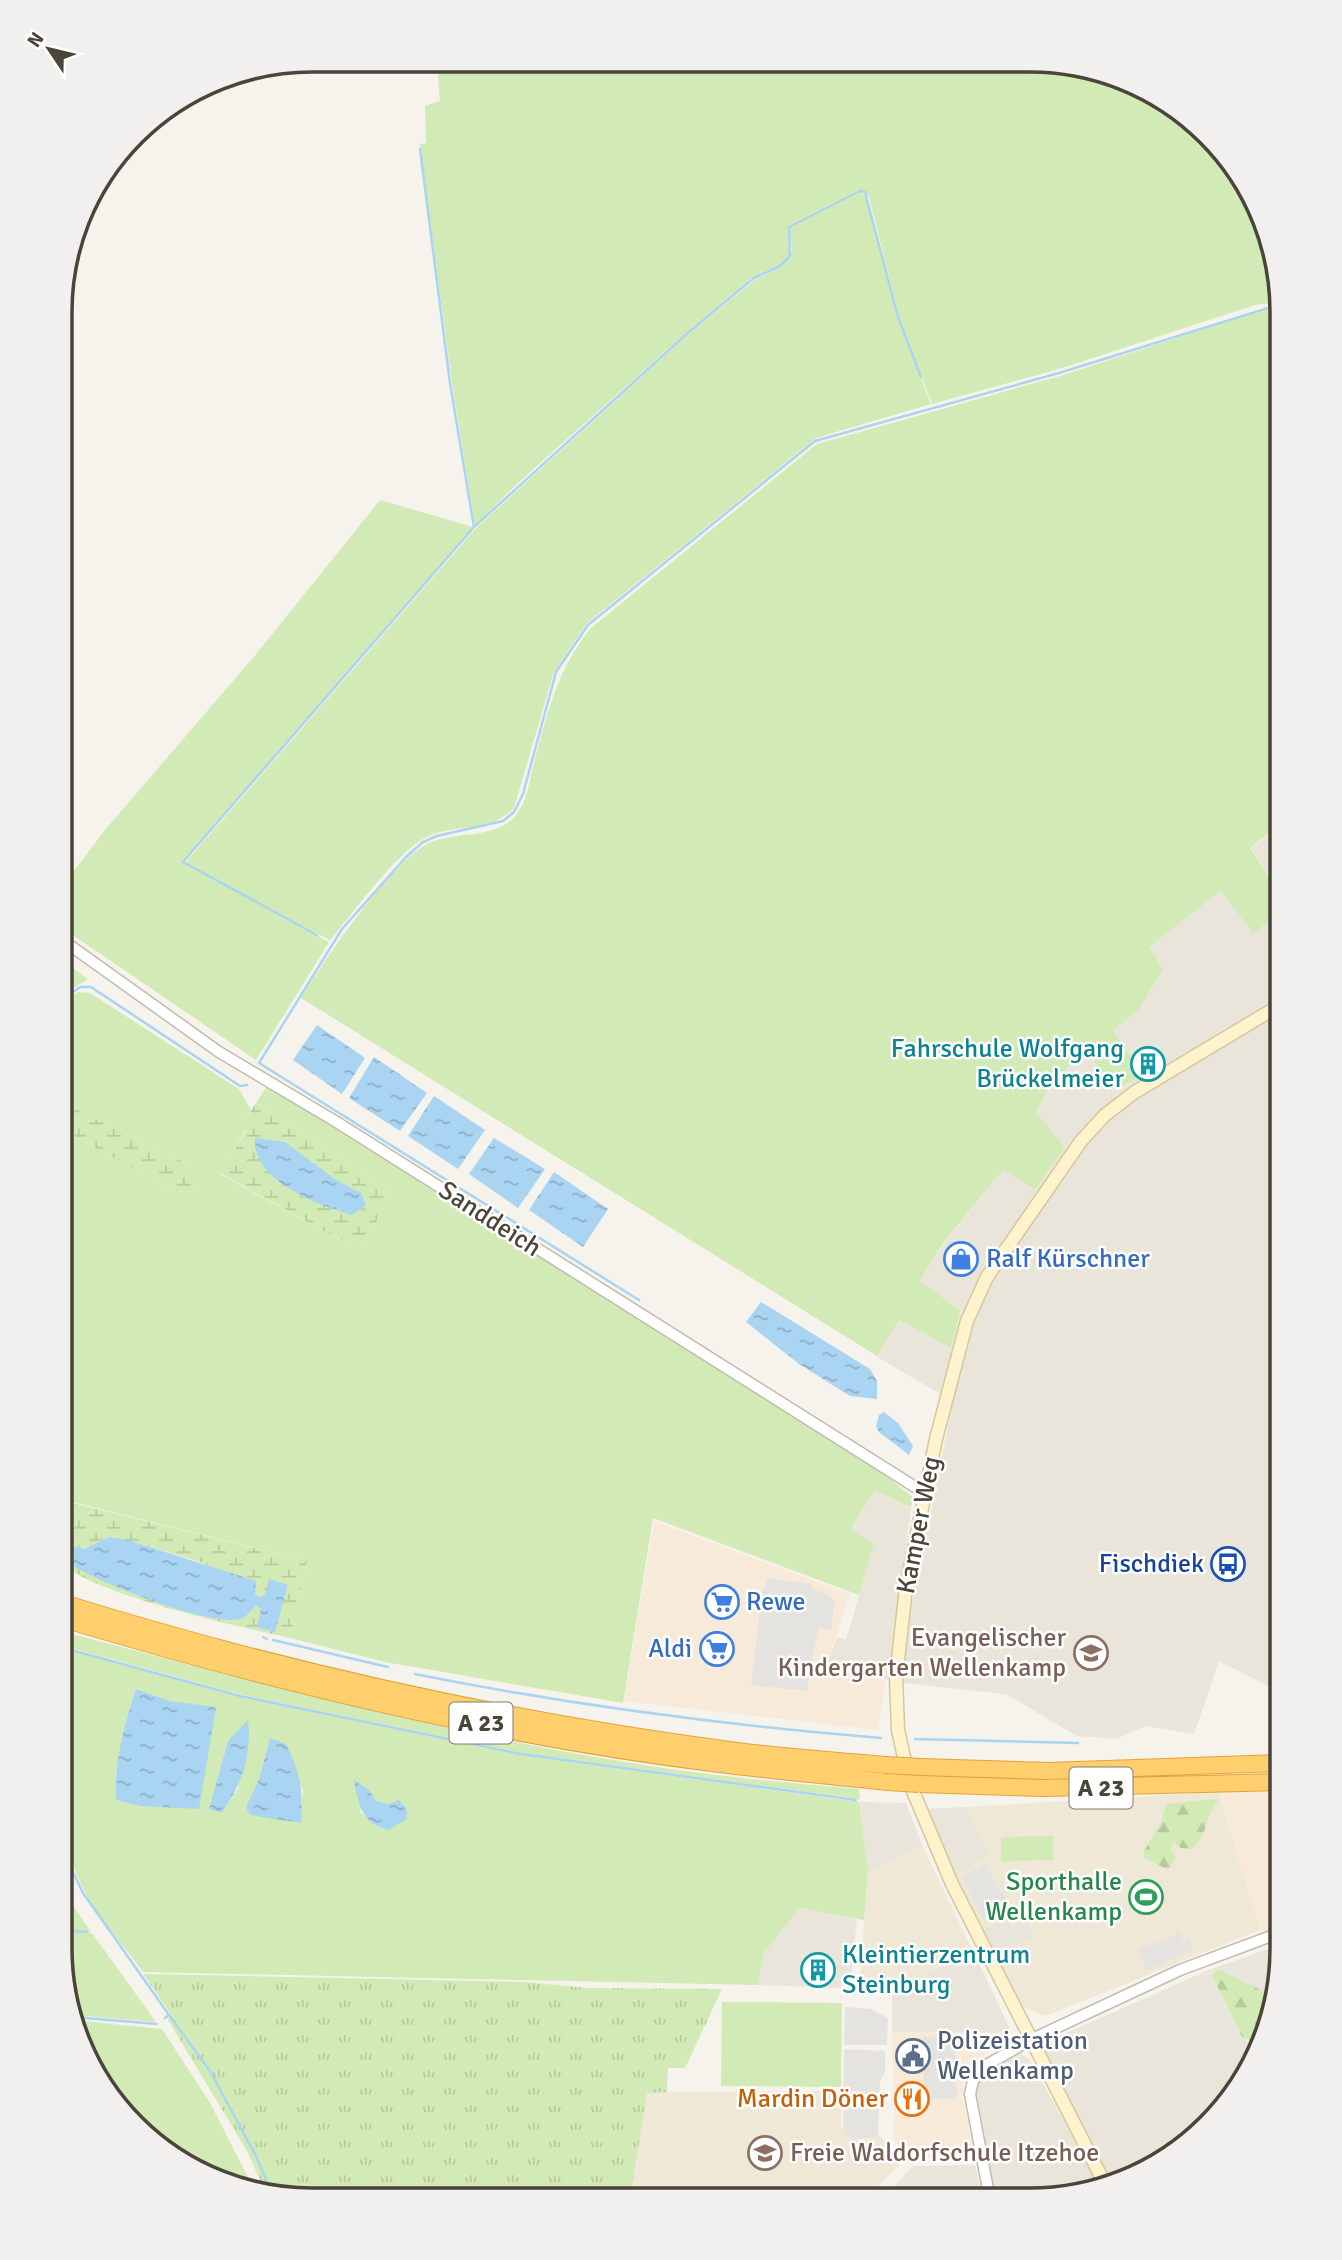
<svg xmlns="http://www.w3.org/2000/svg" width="1342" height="2260" font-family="Signika,sans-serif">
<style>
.residential{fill:#eae5da}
.commercial{fill:#f7ead8}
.education{fill:#efe8d6}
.grass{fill:#d2eab5;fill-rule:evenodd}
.forest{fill:url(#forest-firs)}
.wetland{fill:url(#wetland-marsh)}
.park{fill:url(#park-tufts)}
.parking{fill:#e5e3e0}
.water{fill:url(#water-ripples)}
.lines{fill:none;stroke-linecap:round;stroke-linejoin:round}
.stream{stroke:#a9d4f2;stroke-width:2.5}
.tertiary-casing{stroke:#c2bbae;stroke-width:13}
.secondary-casing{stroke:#d6c79b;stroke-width:15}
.motorway-casing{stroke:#e0a43c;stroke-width:18}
.tertiary{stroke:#fff;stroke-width:10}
.secondary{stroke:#fff3cd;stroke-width:12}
.motorway{stroke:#ffcf6e;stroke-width:16}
.motorway-bridge-casing{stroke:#e0a43c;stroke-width:18;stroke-linecap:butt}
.motorway-bridge{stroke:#ffcf6e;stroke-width:16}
.labels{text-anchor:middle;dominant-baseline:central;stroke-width:5;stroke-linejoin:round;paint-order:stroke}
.shield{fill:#fff;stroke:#817c74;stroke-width:2}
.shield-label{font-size:24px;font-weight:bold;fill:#4b4439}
.culture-label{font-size:26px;fill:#0d838f;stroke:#fff;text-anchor:end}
.street-label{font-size:26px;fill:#4b4439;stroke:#fff}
.shop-label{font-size:26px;fill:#366cbe;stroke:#fff;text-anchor:start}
.transit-label{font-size:26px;fill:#164399;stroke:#fff;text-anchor:end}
.education-label{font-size:26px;fill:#785e54;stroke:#fff;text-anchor:end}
.leisure-label{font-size:26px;fill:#27864d;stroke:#fff;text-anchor:end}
.service-label{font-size:26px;fill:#4e5e75;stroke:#fff;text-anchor:start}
.food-label{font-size:26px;fill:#c56008;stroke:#fff;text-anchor:end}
.rim{fill:none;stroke:#4b4439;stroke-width:3.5}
</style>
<defs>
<pattern id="forest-firs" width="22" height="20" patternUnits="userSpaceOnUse" patternTransform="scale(1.75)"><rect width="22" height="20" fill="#d2eab5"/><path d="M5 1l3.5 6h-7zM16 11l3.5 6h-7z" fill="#b6ca9c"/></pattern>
<pattern id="wetland-marsh" width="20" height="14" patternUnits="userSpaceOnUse" patternTransform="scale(1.75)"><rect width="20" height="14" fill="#d2eab5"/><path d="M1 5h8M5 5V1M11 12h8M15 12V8" fill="none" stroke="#b6ca9c"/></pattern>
<pattern id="park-tufts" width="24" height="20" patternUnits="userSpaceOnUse" patternTransform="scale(1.75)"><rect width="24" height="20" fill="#d2eab5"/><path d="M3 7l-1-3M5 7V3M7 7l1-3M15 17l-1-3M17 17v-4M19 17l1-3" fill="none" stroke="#b6ca9c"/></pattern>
<pattern id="water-ripples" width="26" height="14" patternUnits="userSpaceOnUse" patternTransform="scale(1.75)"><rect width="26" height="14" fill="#a9d4f2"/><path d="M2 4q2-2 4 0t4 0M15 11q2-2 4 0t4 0" fill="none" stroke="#8caec5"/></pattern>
</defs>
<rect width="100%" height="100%" fill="#f6f3ec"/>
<path class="residential" d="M1282,824V897L1251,848Z
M1221,891L1253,934L1282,911V1693L1219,1661L1194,1734L1146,1726L1116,1739L1077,1736L1006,1694L903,1683L905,1640L953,1401L877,1357L899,1320L951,1348L962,1310L920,1281L945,1242L1003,1170L1035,1191L1065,1147L1036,1112L1055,1077L1088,1053L1117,1091L1143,1075L1113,1030L1138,1011L1163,969L1149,947Z
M875,1490L911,1509L888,1680L828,1663L837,1637L846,1640L874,1544L851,1530Z
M859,1802L906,1803L923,1847L868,1871Z
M966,1807L991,1856L955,1876L926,1809Z
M800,1908L857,1919L851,1978L839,1988L758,1985L763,1954Z
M1021,1911L1034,1937L997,1957L983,1930Z
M1282,1944V1965L1275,1997L1219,1969L1210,1973L1242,2038L1261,2048L1231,2102L1127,2181L1111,2185L1037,2046L1209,1970Z
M972,1949L1012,2033L892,2032V1997L904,1986Z
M1020,2053L1030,2060L1100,2187L1031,2200H996L976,2110V2089L983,2074L998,2062Z
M975,2165L983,2200H881L913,2166Z"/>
<path class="commercial" d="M654,1521L850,1594L827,1663L886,1681L878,1730L624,1701Z
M1282,1788V1928L1261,1935L1220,1792Z
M892,2032L1012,2033L1002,2045L984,2054L966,2070L962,2093L973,2149L966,2156L921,2157L907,2154L894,2141Z"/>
<path class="education" d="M1219,1792L1260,1930L1045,2016L1023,2007L997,1957L1034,1937L1021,1912L983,1930L955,1876L991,1856L966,1807Z
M923,1847L972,1949L904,1986L860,1977L868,1871Z
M842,2091L841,2125L845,2134L860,2141L881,2136L900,2165L863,2200H750L744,2192L734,2188L719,2193L713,2200L630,2199L647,2092Z"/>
<path class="grass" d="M445,60L1064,62L1184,112L1263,215L1281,302L1255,305L1059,369L932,404L899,317L869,197L860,190L788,226L789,256L779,265L753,277L689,330L519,482L475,525L452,383L420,144L426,143L425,106L440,101L437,65Z
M861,192L866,198L897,317L931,404L816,438L587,623L554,672L514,808C490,834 451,822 423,839C393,857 354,912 330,940L187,865L185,863L476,528L691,332L755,280L781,267L792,252L790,227Z
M1281,306L1282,823L1250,848L1282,897V911L1253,934L1221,891L1149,947L1163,969L1138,1011L1113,1030L1143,1075L1117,1090L1088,1053L1055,1077L1036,1112L1065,1147L1035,1190L1003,1170L944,1242L920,1281L961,1310L951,1348L899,1320L877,1356L301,998C325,960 390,862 429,843C457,830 503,841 520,809C528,796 530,778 534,763C547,714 558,668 591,628L817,444L1060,376L1256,312Z
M380,500L473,527L182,862L329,942L256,1060L61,927V888L105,830L257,653Z
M61,959L88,979L61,996Z
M78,992L90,993L239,1089L251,1110L241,1126L245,1131L220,1174L361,1252L392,1191L256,1103L267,1086L859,1455L913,1497L911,1508L875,1490L851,1529L874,1544L859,1595L653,1518L623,1703L385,1662L290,1638L307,1561L60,1499L61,1129L175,1191L199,1192L201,1180L184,1162L61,1102V1005Z
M60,1631C266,1684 473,1742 685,1771C743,1779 801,1784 859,1789L860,1799L522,1753L243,1695L60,1645Z
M60,1648L239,1697L521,1755L859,1802L868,1871L864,1920L800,1908L763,1954L758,1985L143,1972C124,1946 98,1919 84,1890C49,1823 60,1722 60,1648ZM136,1689L170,1701L215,1708L208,1743L116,1800C114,1761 124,1726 136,1689ZM270,1739L303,1789L300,1823L246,1807L259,1779ZM228,1741L239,1787L222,1813L209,1809ZM369,1790L376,1801L389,1804L397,1802L406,1820L382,1829L360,1812Z
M1053,1836V1860L1001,1861V1837Z
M60,1876L63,1891L91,1932L60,1929Z
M60,1930L92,1933L156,2022L73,2015L60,1949Z
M722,2002L842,2003L841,2087L721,2086Z
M74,2020L162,2029L209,2101L252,2185L158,2148L79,2045Z"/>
<path class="forest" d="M1214,1799L1218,1802C1203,1818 1211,1830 1192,1849L1181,1848L1174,1843L1170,1850L1176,1857L1168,1870L1145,1858L1143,1853L1161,1822L1166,1804Z
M1219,1969L1275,1997L1262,2047L1242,2037L1211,1974Z"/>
<path class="wetland" d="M61,1102L184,1162L201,1180L199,1192L175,1191L61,1129Z
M256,1103L392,1191L361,1252L220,1173L246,1131L241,1126Z
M60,1500L307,1561L290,1638C253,1630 68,1590 60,1557L71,1566L248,1615L256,1605L261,1609L265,1595L260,1597L203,1563L128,1540L109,1537L84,1549L60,1542Z"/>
<path class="park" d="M143,1974L524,1982L588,1988L722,1989L685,2068H668L667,2092L647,2093L630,2199L279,2198L266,2193L247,2151L168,2020L171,2014Z"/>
<path class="parking" d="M768,1578L812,1584V1589L828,1594L835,1601L831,1630L818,1628L807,1691L751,1685L762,1593Z
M986,1864L1008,1904L983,1918L961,1878Z
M1179,1932L1183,1940L1189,1937L1194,1949L1147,1971L1138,1951Z
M845,2007L871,2009L888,2018L887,2045H844Z
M955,2036L957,2099H924L923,2037Z
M844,2049L885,2051V2072L880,2081L878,2137L853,2140L843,2132Z"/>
<path class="water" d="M317,1025L365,1058L342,1094L293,1060Z
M374,1057L427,1093L400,1131L349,1098Z
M434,1096L485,1130L458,1169L408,1136Z
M255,1138L285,1142L336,1180L361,1193L366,1205L352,1215C318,1205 252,1181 255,1138Z
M494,1138L545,1169L518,1208L469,1174Z
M554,1172L608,1209L583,1247L529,1210Z
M761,1302L870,1369L877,1381V1399L850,1396L799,1364L746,1322Z
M884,1412L898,1423L913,1446L909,1455L879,1432L876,1426L879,1415Z
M109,1537L128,1540L256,1581L255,1594L260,1597L265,1595L269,1579L288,1585L275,1632L257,1627L261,1609L256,1605C251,1611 247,1617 240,1619C208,1627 86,1579 60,1557V1542L84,1549Z
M136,1689L170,1701L216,1707L199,1809L141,1806L116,1800C114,1761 124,1726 136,1689Z
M248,1720C252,1757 242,1783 222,1813L209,1809L228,1741Z
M270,1738L286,1744C301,1775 303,1789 301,1823L250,1815L246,1807L259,1779Z
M354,1780L369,1790L376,1801L389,1804L399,1800L407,1810L406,1820L388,1830C361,1823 358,1803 354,1780Z"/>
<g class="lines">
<path class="stream" d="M420,149L450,383L474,527
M317,935L183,862L474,527L690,331L754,278L780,266L790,256L789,227L860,191L865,192L898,317L921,377
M61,1001L80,987H91L240,1086L247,1085
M639,1300L259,1063L342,929L406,857L423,842L437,836L503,821L514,812L523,794L556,672L588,625L815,441L1059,373L1281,304
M263,1637L267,1639
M273,1640L388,1667
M60,1647L240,1696L521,1754L856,1800
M415,1674C569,1705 724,1725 881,1738
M915,1739L1078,1743
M60,1793L72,1870L83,1893L169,2015L165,2018
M60,1930L87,1932
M169,2015L210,2071L257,2158L273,2196
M73,2017L157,2024
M250,2186L253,2187"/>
<g class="tertiary-casing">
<path id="tertiary" d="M61,939L219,1052L335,1121L885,1468L915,1487L925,1489
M990,2200L970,2094L973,2081L983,2067L1030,2040L1180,1970L1282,1932"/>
</g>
<g class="secondary-casing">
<path id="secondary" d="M1106,2186L952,1884L910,1784L898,1730L896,1677L906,1588L936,1439L967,1321L987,1277L1081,1141L1105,1115L1135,1092L1282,1004"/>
</g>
<g class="motorway-casing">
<path id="motorway" d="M60,1602C276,1669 498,1719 722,1749C777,1757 832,1760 886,1765
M60,1618C275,1683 497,1737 720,1764C776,1771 832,1776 888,1782
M921,1767L1049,1771L1282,1763
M919,1784L1043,1788L1282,1782"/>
</g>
<use href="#tertiary" class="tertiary"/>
<use href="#secondary" class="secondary"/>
<use href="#motorway" class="motorway"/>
<g class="motorway-bridge-casing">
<path id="motorway-bridge" d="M886,1765L921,1767
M888,1782L919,1784"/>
</g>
<use href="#motorway-bridge" class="motorway-bridge"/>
</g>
<defs>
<g id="building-ring" transform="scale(1.75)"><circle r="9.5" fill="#fff" stroke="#0f9aa8" stroke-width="1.5"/><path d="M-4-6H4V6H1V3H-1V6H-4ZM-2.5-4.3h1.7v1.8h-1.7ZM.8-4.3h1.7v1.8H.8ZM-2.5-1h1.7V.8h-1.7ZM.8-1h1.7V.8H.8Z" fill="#0f9aa8"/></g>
<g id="shop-ring" transform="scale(1.75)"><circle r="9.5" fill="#fff" stroke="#3f7fe0" stroke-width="1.5"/><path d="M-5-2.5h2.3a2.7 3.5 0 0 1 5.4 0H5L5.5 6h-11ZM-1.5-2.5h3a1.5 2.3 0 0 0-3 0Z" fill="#3f7fe0"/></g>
<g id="bus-ring" transform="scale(1.75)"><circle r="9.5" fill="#fff" stroke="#1a4fb4" stroke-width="1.5"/><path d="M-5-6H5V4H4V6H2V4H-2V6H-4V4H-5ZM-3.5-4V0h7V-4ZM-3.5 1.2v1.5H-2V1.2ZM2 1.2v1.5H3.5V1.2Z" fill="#1a4fb4"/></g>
<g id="supermarket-ring" transform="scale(1.75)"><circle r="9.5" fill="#fff" stroke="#3f7fe0" stroke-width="1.5"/><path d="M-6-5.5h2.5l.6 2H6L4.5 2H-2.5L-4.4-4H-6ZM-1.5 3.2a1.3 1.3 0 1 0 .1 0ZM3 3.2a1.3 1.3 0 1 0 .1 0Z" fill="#3f7fe0"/></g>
<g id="school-ring" transform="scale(1.75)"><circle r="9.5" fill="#fff" stroke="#8d6e63" stroke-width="1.5"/><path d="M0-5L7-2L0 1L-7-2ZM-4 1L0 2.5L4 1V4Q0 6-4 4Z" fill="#8d6e63"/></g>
<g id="stadium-ring" transform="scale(1.75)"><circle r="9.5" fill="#fff" stroke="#2e9e5b" stroke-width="1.5"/><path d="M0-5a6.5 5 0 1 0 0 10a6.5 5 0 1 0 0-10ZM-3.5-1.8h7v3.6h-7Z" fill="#2e9e5b"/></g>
<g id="civic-ring" transform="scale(1.75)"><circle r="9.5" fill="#fff" stroke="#5c6f8a" stroke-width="1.5"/><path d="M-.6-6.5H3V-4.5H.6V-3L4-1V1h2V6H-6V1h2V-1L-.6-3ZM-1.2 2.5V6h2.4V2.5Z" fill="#5c6f8a"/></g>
<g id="restaurant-ring" transform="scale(1.75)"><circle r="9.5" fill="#fff" stroke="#e8710a" stroke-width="1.5"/><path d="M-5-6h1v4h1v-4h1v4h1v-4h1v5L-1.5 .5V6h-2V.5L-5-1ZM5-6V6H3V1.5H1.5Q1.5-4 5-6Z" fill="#e8710a"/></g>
</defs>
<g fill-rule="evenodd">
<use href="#building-ring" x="1148" y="1064"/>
<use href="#shop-ring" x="961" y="1259"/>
<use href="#bus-ring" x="1228" y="1564"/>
<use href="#supermarket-ring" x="722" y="1602"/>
<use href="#supermarket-ring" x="717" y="1649"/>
<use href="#school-ring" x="1091" y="1653"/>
<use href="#stadium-ring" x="1146" y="1897"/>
<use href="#building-ring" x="818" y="1970"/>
<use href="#civic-ring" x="913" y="2056"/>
<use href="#restaurant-ring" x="912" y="2099"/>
<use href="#school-ring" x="765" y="2153"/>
</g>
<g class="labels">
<g class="shield">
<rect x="449.5" y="1702.5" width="63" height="41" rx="5"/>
<rect x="1069.5" y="1767.5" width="63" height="41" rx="5"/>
</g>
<g class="shield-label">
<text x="481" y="1723">A 23</text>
<text x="1101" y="1788">A 23</text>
</g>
<g class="culture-label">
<text x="1124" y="1049">Fahrschule Wolfgang<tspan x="1124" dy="30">Brückelmeier</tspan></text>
<text x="842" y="1955" text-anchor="start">Kleintierzentrum<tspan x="842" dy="30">Steinburg</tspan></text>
</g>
<g class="street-label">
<text transform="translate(490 1219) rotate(33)">Sanddeich</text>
<text transform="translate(919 1525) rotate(-79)">Kamper Weg</text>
</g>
<g class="shop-label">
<text x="986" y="1259">Ralf Kürschner</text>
<text x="746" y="1602">Rewe</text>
<text x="692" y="1649" text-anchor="end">Aldi</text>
</g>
<g class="transit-label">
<text x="1204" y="1564">Fischdiek</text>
</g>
<g class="education-label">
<text x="1066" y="1638">Evangelischer<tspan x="1066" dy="30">Kindergarten Wellenkamp</tspan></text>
<text x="790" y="2153" text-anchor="start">Freie Waldorfschule Itzehoe</text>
</g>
<g class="leisure-label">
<text x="1122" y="1882">Sporthalle<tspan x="1122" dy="30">Wellenkamp</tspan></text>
</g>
<g class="service-label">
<text x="937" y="2041">Polizeistation<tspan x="937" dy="30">Wellenkamp</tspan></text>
</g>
<g class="food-label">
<text x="888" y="2099">Mardin Döner</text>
</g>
</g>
<path d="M0 0H1342V2260H0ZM312 72H1030A240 240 0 0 1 1270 312V1948A240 240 0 0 1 1030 2188H312A240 240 0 0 1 72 1948V312A240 240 0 0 1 312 72Z" fill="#f1f0ef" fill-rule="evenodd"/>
<path class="rim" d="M312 72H1030A240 240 0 0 1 1270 312V1948A240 240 0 0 1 1030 2188H312A240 240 0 0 1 72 1948V312A240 240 0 0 1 312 72Z"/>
<g transform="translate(49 49) rotate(305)" stroke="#ffffff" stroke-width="5" paint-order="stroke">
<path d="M0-5L12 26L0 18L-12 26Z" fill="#4b4439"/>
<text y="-10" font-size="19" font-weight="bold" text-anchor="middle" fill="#4b4439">N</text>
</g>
</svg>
